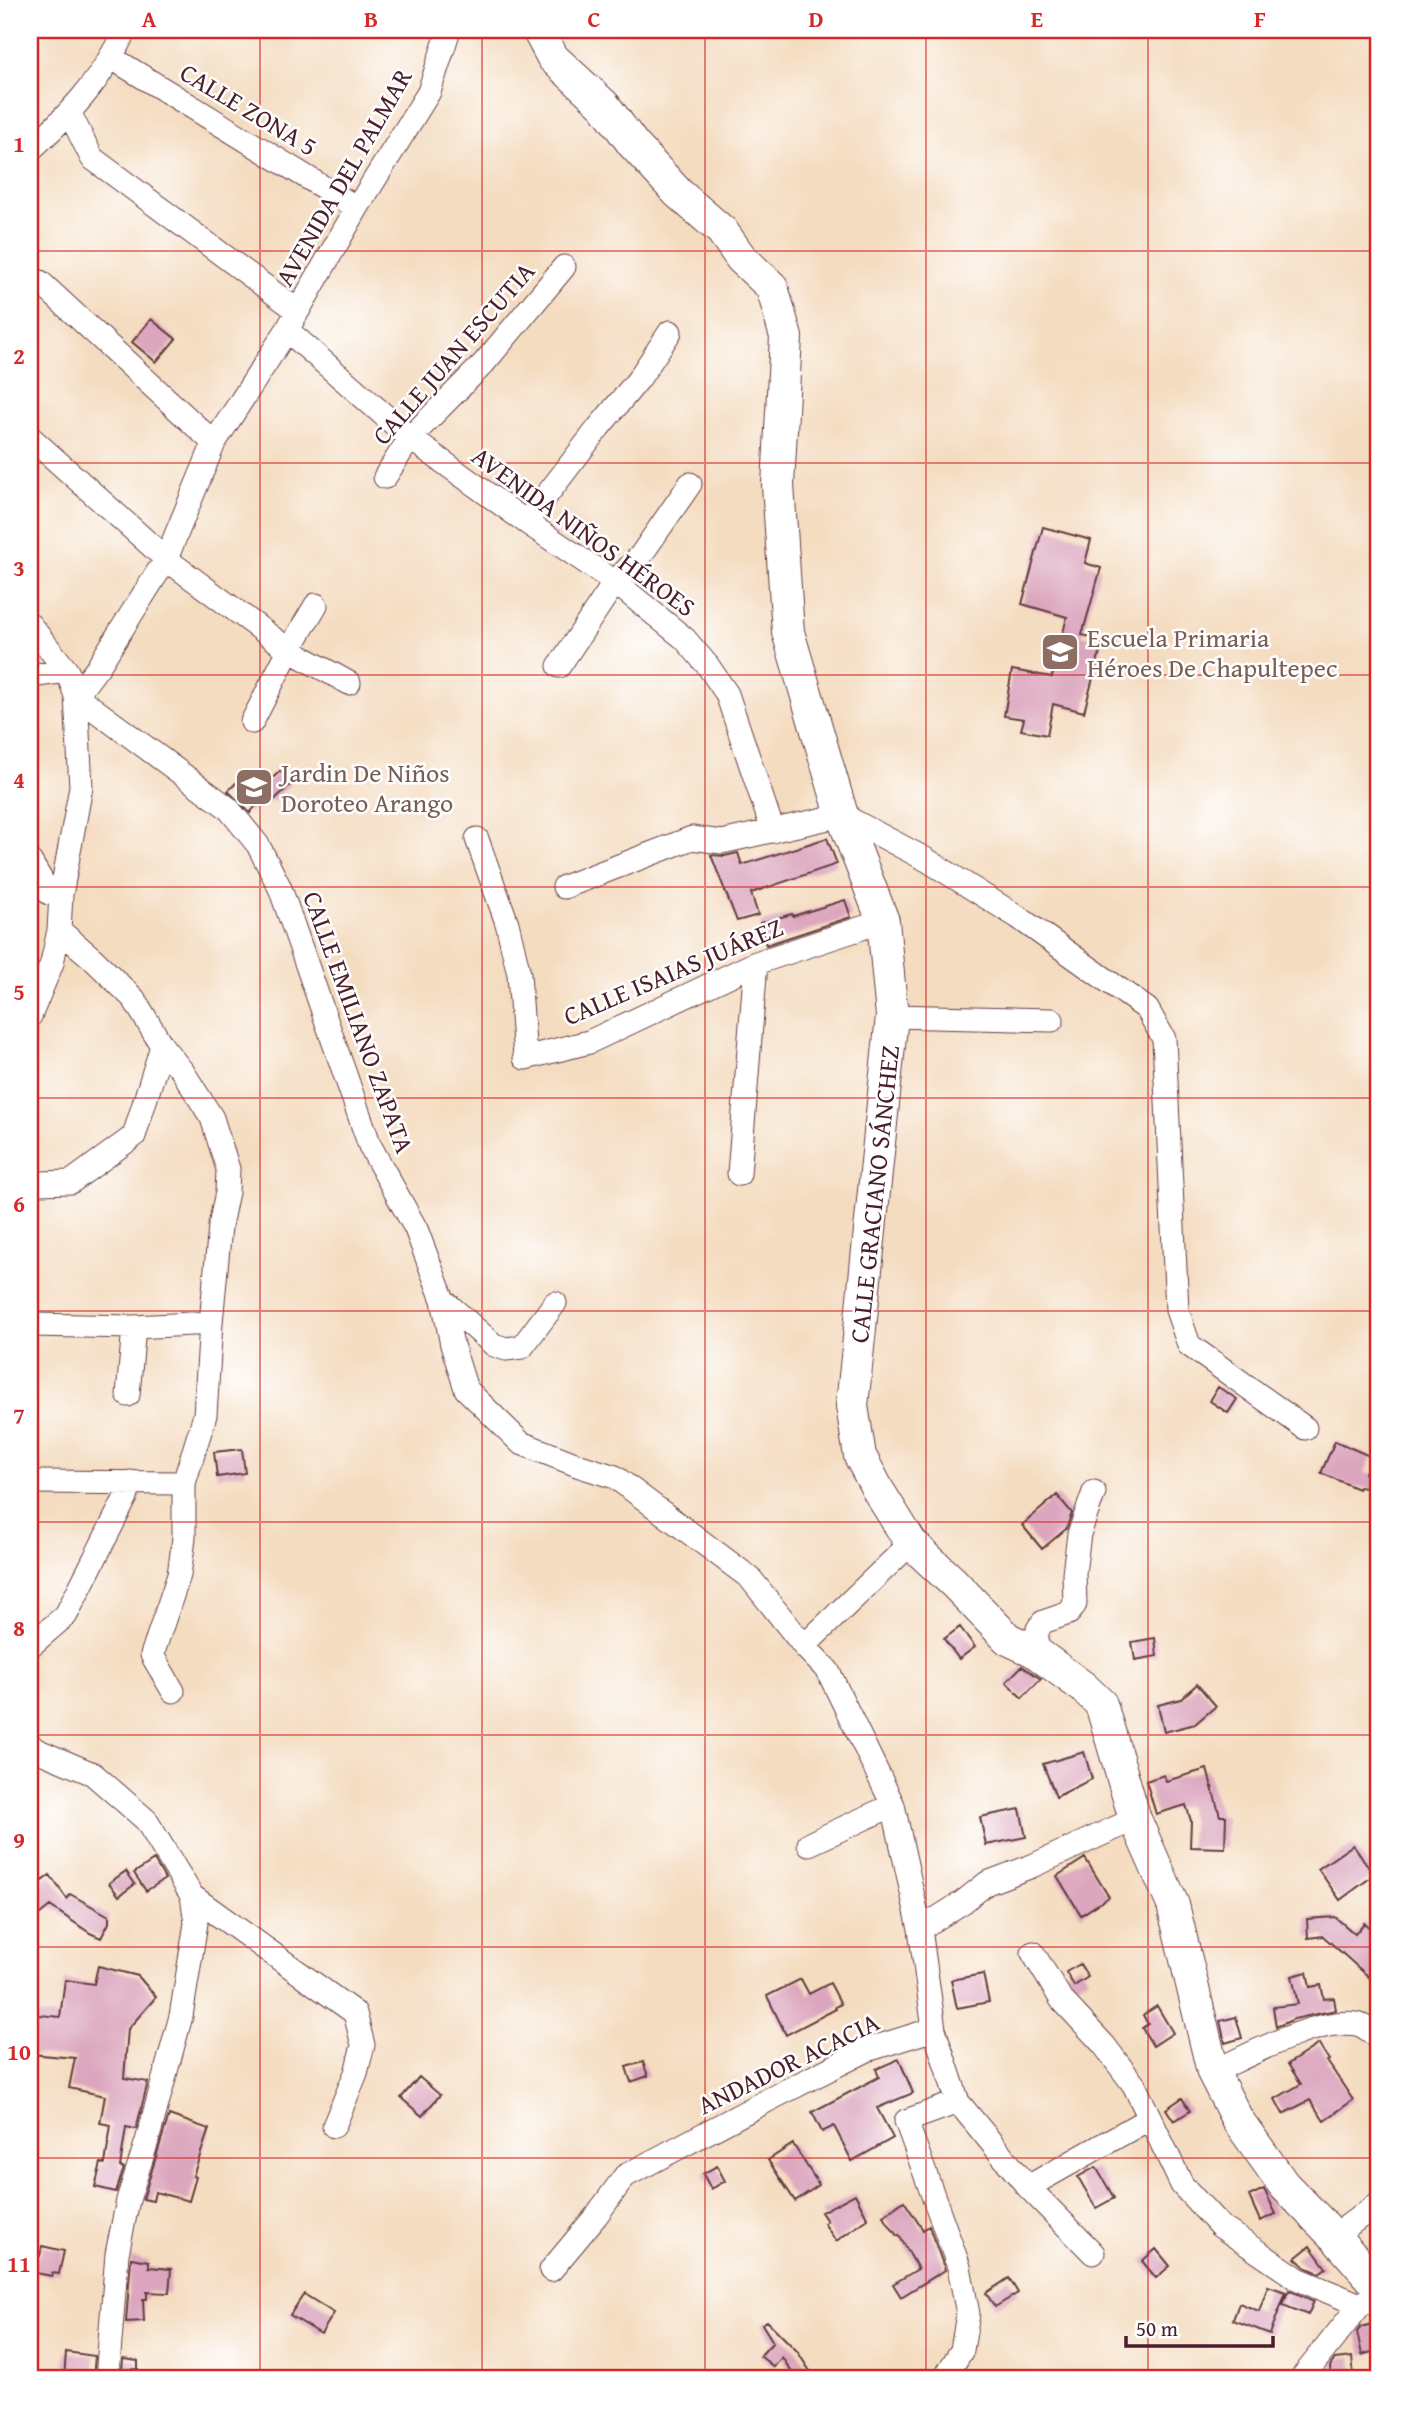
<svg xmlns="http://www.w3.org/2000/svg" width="1409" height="2409" font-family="'Gentium Book Plus',serif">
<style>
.building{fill:#dca6be}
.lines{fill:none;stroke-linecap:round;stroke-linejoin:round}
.street-casing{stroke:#643b41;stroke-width:25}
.secondary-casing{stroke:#643b41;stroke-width:34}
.street{stroke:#fff;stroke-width:23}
.secondary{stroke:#fff;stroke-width:32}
.grid{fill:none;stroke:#d62828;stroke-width:2;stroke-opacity:0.55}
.labels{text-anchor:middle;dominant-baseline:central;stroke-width:5;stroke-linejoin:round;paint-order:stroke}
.street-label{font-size:26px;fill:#4a1f2b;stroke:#fff}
.education-label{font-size:26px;fill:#785e54;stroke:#fff;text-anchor:start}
.neatline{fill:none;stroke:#d62828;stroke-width:2.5}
.grid-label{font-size:23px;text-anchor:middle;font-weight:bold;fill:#d62828}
</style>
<rect width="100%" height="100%" fill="#fff"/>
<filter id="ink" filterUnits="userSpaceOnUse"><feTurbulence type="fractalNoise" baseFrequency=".0143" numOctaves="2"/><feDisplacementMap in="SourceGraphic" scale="14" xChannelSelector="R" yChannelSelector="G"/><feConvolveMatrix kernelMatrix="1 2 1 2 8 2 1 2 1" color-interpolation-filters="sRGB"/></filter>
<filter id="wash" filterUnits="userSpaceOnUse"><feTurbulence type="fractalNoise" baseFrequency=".00686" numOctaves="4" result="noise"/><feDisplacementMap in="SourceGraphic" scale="28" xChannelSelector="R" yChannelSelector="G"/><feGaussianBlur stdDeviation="1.57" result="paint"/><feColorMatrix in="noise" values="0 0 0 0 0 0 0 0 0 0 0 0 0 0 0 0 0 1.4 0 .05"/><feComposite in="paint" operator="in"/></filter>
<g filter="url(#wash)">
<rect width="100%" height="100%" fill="#f4dcc0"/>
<g id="blocks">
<path class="building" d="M151,319L176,339L156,362L132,342Z
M1043,527L1091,540L1085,563L1101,568L1082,635L1103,640L1084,712L1053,704L1047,735L1021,730L1024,719L1004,716L1012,670L1052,677L1067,617L1022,604Z
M280,771L292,783L272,802L260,790Z
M236,783L258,803L250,813L228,791Z
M827,838L837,864L751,893L758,915L737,921L711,855L725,856L738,853L742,865Z
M845,900L851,917L766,945L760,923L792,914L793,916Z
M1218,1387L1237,1399L1228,1413L1210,1401Z
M1335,1441L1372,1457L1365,1473L1379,1475V1490L1359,1487L1358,1489L1321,1473Z
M242,1449L245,1473L217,1477L214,1452Z
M1057,1495L1072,1513L1066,1529L1042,1549L1022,1525Z
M960,1627L975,1647L959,1659L944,1639Z
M1155,1638L1157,1656L1135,1660L1132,1642Z
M1022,1666L1041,1679L1022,1698L1006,1682Z
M1197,1684L1216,1706L1195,1724L1164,1732L1158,1705L1181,1699Z
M1084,1752L1092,1779L1056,1797L1043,1764Z
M1207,1769L1220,1816H1226L1225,1848L1190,1847L1191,1821L1186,1805L1156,1814L1146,1781L1164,1775L1166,1781Z
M1020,1809L1026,1837L986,1845L980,1817Z
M1353,1845L1374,1875L1340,1900L1318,1869Z
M1085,1858L1109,1897L1081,1915L1057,1876Z
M154,1860L165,1879L146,1891L134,1873Z
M126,1871L135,1884L119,1896L109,1883Z
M50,1875L67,1899L70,1894L109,1916V1923L101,1938L90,1933L50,1906L30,1922V1890Z
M1335,1917L1355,1934L1364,1923L1379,1936L1371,1947L1379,1954V1986L1323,1936L1308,1938L1307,1919Z
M1080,1964L1088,1977L1074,1986L1066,1972Z
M98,1966L138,1976L156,1997L128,2029L124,2078L148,2082L136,2129L126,2127L120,2167L124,2168L116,2192L95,2187L101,2163L105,2164L111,2125L100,2123L105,2096L69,2088L75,2058L30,2054V2014L60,2017L65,1980L94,1984Z
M1307,1972L1310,1987L1321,1985L1324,1999L1334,1998L1336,2010L1294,2019L1276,2027L1273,2007L1298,2004L1292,1976Z
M983,1974L989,2002L957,2008L951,1980Z
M801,1979L809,1994L830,1983L841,2004L835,2007L836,2009L786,2035L767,1996Z
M1157,2006L1173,2033L1153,2046L1142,2028L1148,2024L1143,2015Z
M1236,2017L1242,2038L1225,2043L1220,2021Z
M1319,2044L1329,2060L1327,2061L1353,2100L1324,2121L1310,2100L1283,2114L1275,2099L1301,2084L1288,2064Z
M899,2059L913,2093L877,2108L893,2138L852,2161L834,2126L822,2132L812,2112L879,2077L876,2069Z
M643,2062L648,2076L631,2082L626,2067Z
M419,2077L440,2095L422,2116L401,2098Z
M1182,2098L1190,2111L1174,2121L1166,2109Z
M169,2115L209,2129L193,2176L196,2177L189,2201L155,2192L153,2201L143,2199Z
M793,2144L819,2185L795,2201L768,2160Z
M717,2166L725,2181L711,2189L703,2174Z
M1096,2167L1114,2198L1096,2208L1078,2177Z
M1264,2189L1276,2214L1260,2221L1249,2196Z
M855,2194L868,2219L836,2241L824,2223L827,2221L821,2212Z
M904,2201L923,2230L929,2226L945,2270L901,2297L893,2284L918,2269L899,2235L897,2236L883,2216Z
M42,2246L64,2251L59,2274L52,2273V2276L30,2272V2254L40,2256Z
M1310,2246L1326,2268L1319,2273L1305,2267L1295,2258Z
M1156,2249L1170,2266L1156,2278L1142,2261Z
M131,2258L149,2261V2267L171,2269L169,2293L147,2292V2299H143L144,2321L126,2322Z
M1009,2278L1018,2293L995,2307L986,2293Z
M1268,2286L1286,2292L1270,2334L1233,2320L1239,2303L1259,2311Z
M1289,2290L1314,2301L1308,2315L1283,2305Z
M304,2294L334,2313L321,2334L290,2315Z
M767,2321L797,2351L815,2379H796L782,2357L774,2367L760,2356L773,2342L762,2324Z
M1372,2324L1378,2350L1362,2355L1357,2332L1361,2327Z
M66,2352L95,2356L93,2379H64Z
M1352,2357L1354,2377L1331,2379L1330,2366L1335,2359Z
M123,2359L138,2361V2369L122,2370Z"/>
</g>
</g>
<g filter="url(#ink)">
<use href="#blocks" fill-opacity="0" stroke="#643b41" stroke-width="2"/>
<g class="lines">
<g class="street-casing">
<path id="street" d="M112,58L357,208
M70,114L92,158L298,311
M30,150C71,113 101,81 125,30
M40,282L214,443
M287,330L410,438L526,522L615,582L685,639L708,666L727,694L773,831
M30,437L166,559L289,650L349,683
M385,477L410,438L484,363L564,267
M526,522L599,427L638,380L670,332
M30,625L67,671
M559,666L615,582L641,555L690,484
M30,676L67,671L76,696L228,808L258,845L280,888L370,1146L416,1229L443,1300L452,1345L466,1389L521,1443L580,1466L615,1477L750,1578L804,1646L828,1671L893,1805L920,1929L934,2029L958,2102L1028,2187L1093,2253
M252,722L289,650L316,605
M477,839L507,923L519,974L525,1058L589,1042L756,963L883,921
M30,861L49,893
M564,887L692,838L722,842L842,815L927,860L1018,917L1147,1009L1164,1039L1177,1310L1189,1345L1305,1428
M59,930L92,958L134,999L162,1046L183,1072L212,1118L228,1169L227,1192L220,1226L211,1323L205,1415L184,1483V1538L179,1575L152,1655L173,1691
M30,1016L52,963L59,930L61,895L81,787L76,696L98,667L166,559L214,443L287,330L357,208L429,92L449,30
M892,1016L1052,1020
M739,1174L756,963
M30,1186L39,1183L71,1182L134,1136L162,1046
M443,1300L494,1345L506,1349L522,1347L555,1303
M30,1325L134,1327L211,1323
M128,1395L134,1327
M30,1482L184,1483
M30,1646L66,1615L127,1495L130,1482
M804,1646L911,1543
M1034,1651L1038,1629L1043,1622L1069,1613L1075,1604L1074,1573L1079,1534L1094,1492
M30,1744L34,1749L93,1774L146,1820L192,1896L355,2013L363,2045L356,2073L334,2126
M809,1844L893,1805
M920,1929L963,1902L987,1883L1032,1866L1135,1819
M1033,1953L1061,1999L1104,2045L1134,2085L1182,2185L1220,2226L1298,2279L1360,2305
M1213,2072C1249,2055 1317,2018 1356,2024C1364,2025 1372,2033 1379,2038
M1028,2187L1150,2118
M1334,2236L1379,2203
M551,2270L596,2216L625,2176L772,2098L867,2050L934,2029
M107,2379L117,2254L128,2200L147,2141L181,2016L196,1923L192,1896
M949,2379L947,2374L962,2350L968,2314L959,2267L906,2121L958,2102
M1301,2379L1360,2305L1372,2297"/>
</g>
<g class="secondary-casing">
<path id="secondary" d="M538,30L553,58L604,105L633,144L678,193L722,231L741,258L772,287L786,337L778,485L788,632L842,815L883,921L892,1016L852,1406L860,1456L878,1490L911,1543L954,1583L1008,1639L1034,1651L1083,1687L1101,1704L1135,1819L1173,1905L1213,2072L1237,2119L1284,2185L1334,2236L1379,2287"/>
</g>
<use href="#street" class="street"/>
<use href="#secondary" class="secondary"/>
</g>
</g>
<path class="grid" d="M260,30V2379M482,30V2379M705,30V2379M926,30V2379M1148,30V2379M30,251H1379M30,463H1379M30,675H1379M30,887H1379M30,1098H1379M30,1311H1379M30,1522H1379M30,1735H1379M30,1947H1379M30,2158H1379"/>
<defs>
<g id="school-square" transform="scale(2.0125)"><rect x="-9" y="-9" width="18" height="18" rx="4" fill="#8d6e63" stroke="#fff"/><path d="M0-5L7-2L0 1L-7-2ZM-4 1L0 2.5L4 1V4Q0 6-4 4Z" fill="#fff"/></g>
</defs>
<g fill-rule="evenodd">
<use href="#school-square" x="1060" y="652"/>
<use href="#school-square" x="254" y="787"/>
</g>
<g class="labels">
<g class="street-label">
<text transform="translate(249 109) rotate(31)">CALLE ZONA 5</text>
<text transform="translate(343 177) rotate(-60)">AVENIDA DEL PALMAR</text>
<text transform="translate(453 353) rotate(-49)">CALLE JUAN ESCUTIA</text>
<text transform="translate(584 531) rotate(36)">AVENIDA NIÑOS HÉROES</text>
<text transform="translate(673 971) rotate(-23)">CALLE ISAIAS JUÁREZ</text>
<text transform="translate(359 1022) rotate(70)">CALLE EMILIANO ZAPATA</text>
<text transform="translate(874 1194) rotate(-84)">CALLE GRACIANO SÁNCHEZ</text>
<text transform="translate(788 2063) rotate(-26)">ANDADOR ACACIA</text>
</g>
<g class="education-label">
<text x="1087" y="637">Escuela Primaria<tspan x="1087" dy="30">Héroes De Chapultepec</tspan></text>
<text x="281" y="772">Jardin De Niños<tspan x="281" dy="30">Doroteo Arango</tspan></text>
</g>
</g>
<rect width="1409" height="2409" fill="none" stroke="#fff" stroke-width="77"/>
<path d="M1126 2336v10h147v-10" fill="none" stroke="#4a1f2b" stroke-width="3.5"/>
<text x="1136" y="2336" font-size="21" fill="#4a1f2b" stroke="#ffffff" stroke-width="5" paint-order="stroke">50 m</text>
<rect x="38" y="38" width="1332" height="2332" class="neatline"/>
<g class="grid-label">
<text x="149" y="27">A</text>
<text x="371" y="27">B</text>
<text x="594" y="27">C</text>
<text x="816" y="27">D</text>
<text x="1037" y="27">E</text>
<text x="1260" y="27">F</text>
<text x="19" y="152">1</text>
<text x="19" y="364">2</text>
<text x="19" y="576">3</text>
<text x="19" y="788">4</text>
<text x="19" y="1000">5</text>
<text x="19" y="1212">6</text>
<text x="19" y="1424">7</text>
<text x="19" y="1636">8</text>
<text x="19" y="1848">9</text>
<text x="19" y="2060">10</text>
<text x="19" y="2272">11</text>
</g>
</svg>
